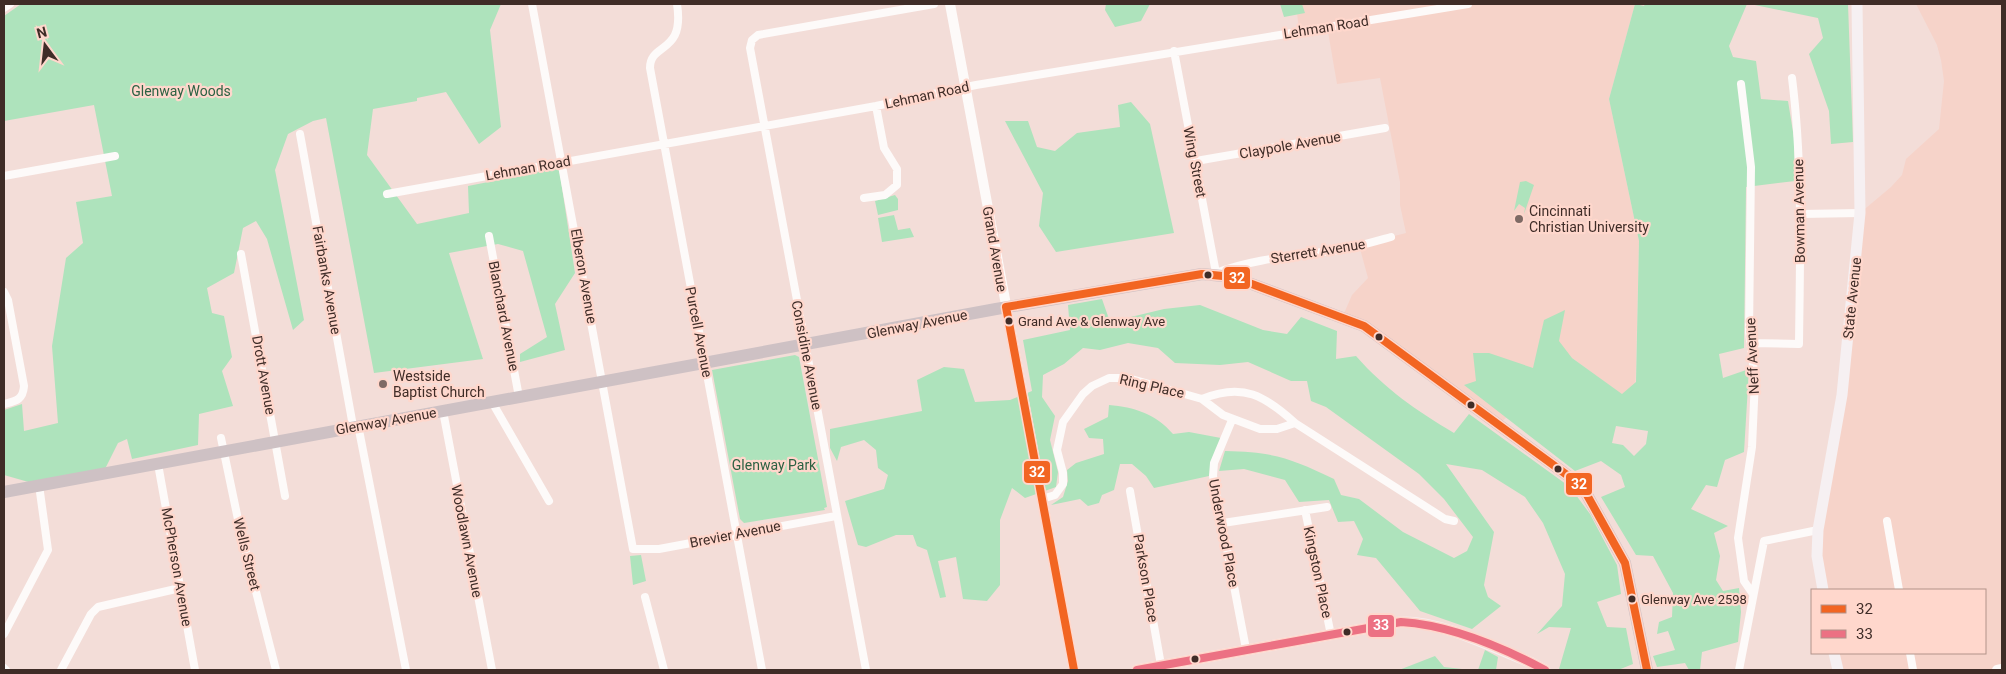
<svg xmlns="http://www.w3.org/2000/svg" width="2006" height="674" font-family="Roboto,sans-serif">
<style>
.built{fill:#f6d3c9}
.green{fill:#aee3bc;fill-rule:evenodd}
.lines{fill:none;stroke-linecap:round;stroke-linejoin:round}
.minor{stroke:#fdfaf9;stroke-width:8}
.tertiary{stroke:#fdfaf9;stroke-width:10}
.secondary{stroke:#f6f0f2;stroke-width:11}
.primary{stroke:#cec1c4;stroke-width:12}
.bus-1-casing{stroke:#ffd7cc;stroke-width:11}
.bus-2-casing{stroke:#ffd7cc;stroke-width:11}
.bus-1{stroke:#f26522;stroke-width:8}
.bus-2{stroke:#ec7183;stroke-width:8}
.poi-dot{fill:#7e6a65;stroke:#ffd7cc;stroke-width:2}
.bus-dot{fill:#3f2c27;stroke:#ffd7cc;stroke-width:2}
.labels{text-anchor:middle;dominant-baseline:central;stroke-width:4.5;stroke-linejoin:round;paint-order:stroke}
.bus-label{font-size:13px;fill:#3f2c27;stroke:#ffd7cc;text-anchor:start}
.street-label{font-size:14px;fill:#3f2c27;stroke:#ffd7cc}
.park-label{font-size:14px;fill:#2c6142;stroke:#ffd7cc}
.poi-label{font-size:14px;fill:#3f2c27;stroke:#ffd7cc;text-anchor:start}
.line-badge{stroke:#ffd7cc;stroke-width:2}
.badge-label{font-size:14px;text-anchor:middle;font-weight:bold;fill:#fff}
</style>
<rect width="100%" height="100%" fill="#f3ddd8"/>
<path class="built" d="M1296,4H1635L1609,99L1639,241L1635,404L1572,358L1498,425L1342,318L1352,295L1368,278L1359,245L1406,233L1400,205V182L1380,78L1337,84L1327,26L1299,30Z
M1916,4H2002V669L1997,670H1838L1834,653H1985V590H1823L1817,556L1842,395L1860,213L1891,187L1902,175L1906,159L1939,129L1944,81L1941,60L1937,45Z"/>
<path class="green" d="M21,4H501L490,30L501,127L479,144L446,92L417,98V101L373,109L367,155L417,224L469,213L468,186L559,168L575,273L555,304L565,350L520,362V354L547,337L523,251L498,244L449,253L483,359L374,373L326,118L313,121L288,134L275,170L304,320L293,330L267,239L256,221L243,228L234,273L207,288L212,313L224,316L232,357L222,371L233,406L199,414L198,445L132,459L127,439L118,443L103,473L39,485L4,475V410L22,404L24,431L58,423L52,346L66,258L83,243L76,202L112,196L94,105L4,121V16Z
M1106,4H1150L1141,21L1115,27L1105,10Z
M1280,4H1302L1305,13L1284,17Z
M1635,4L1644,6L1645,4H1747L1729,46L1733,57L1756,61L1761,99L1788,101L1794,138L1795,181L1746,187L1744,348L1719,354L1723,378L1749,369L1744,452L1725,460L1717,487L1706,485L1691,509L1728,526L1714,533L1720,556L1716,580L1723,591L1739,588L1741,612L1738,642L1702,652L1700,670H1689L1685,663L1657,667L1653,656L1675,650L1668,631L1657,634L1659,622L1672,617L1673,593L1653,556L1636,555L1601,497L1625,487L1621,475L1601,461L1575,471L1464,385L1476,381L1473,353H1489L1533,368L1544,320L1565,310L1559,341L1572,358L1622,394L1636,382L1639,241L1609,99ZM1616,426L1648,431L1646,444L1634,456L1623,445L1612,443Z
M1750,4H1848L1853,142L1831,144L1829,111L1809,54L1823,38L1818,18Z
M1131,102L1150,124L1174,233L1056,252L1039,226L1043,193L1005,121H1028L1037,147L1055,151L1077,133L1120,127L1118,105Z
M1526,181L1534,185L1524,214L1525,208L1519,204L1514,211L1520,182Z
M895,195L898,199V210L878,215L875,201Z
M894,215L898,230L910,228L914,237L882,242L878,218Z
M1102,299L1110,322L1164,309L1200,305L1263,330L1287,334L1301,317L1337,331L1336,359L1356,356C1385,389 1417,411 1454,433L1469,414L1570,487L1590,514L1617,565L1621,594L1597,602L1607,627L1626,628L1633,664L1618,670L1559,669L1571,628L1549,627L1537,634L1562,606L1565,574L1543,523L1525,497L1482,470L1446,464L1494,532L1484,585L1488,597L1501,606L1472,629L1420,611L1376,558L1357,555L1363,539L1354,521L1338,522L1329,500L1299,502L1285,480L1244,469L1219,471L1225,451C1273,452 1291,458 1334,479L1341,495L1359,499L1403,532L1454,558L1467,551L1473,537L1444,499L1419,474L1326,407L1311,401L1307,381H1291L1248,362L1220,365L1175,363L1158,348L1128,343L1100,350L1083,348L1064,364L1043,375L1042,397L1055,416L1050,440L1058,472L1056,487L1025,498L1012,488L1000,520V585L987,601L963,599L956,557L938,561L946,597L940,598L927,550L917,546L913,535H896L866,547L858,545L845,501L884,489L888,475L878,468L876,450L864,440L841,447L837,461L830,448V429L922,411L917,380L944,367L964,369L975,402L1010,400L1032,391L1023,340L1070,330L1068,305Z
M795,355L799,357L827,507L824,508L825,510L744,523L740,519L712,370Z
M1109,405C1134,407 1156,414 1173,434L1189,432L1221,438L1209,476L1154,488L1146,476L1132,464H1120L1114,490L1102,495L1099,503L1088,506L1080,499L1051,505L1063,497L1068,481L1067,470L1076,463L1104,454L1103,439L1089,438L1084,429L1108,417Z
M641,555L646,581L633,585L630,556Z
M1485,650L1498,657L1496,670H1478Z
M1435,656L1444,667L1471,670H1399Z"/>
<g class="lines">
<path class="minor" d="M532,4L633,549H659L836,516
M677,4C685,55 650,42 650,68L762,670
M4,8L10,4
M1174,51L1216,273C1255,258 1296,256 1338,250C1356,247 1373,242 1391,237
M1741,84L1751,167L1749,332L1755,379L1752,447L1738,538L1744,581L1753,594
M300,134L353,426
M1196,161L1385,128
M4,176L115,156
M387,194L876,106L976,85L1468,4
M864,198L885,195L897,185V169L884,148L876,106
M1801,214L1860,213
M489,236L519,397
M241,254L285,496
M4,292L8,300L24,386C23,400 16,401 4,404
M1751,343L1799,344C1800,255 1803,166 1792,78
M1202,399C1243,382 1265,396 1295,423
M492,402L549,501
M443,411L492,670
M1232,420L1214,463L1213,476L1246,649
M358,425L406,670
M221,438L240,529L276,670
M158,464L195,670
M1130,491L1161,665
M1042,499L1055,495L1063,484V473L1057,450L1063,422L1083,394L1092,386L1109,378H1128L1202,399L1223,415L1260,429H1277L1295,423L1445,519L1454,521
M1305,510L1331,635
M1887,521L1899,590
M1223,523L1327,507
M645,597L664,670
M4,634L48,550L39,485
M1910,653L1913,670
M4,668L6,670
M61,670L91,614L98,607L180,588
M866,670L750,48L752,40L758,35L934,4
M1739,670L1764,541L1818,530"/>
<path class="tertiary" d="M950,4L1074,670
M1997,670L2002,669"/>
<path class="secondary" d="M1823,590L1817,556L1818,530L1842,395L1860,213L1857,4
M1834,653L1838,670
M1137,670L1401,622C1443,621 1493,648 1532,663L1545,670"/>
<path class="primary" d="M4,492L996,309L1202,274L1233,277L1364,326L1582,486L1625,563L1647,670"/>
<g class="bus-1-casing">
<path id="bus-1" d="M1074,670L1006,307L1202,274L1233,277L1364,326L1582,486L1625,563L1647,670"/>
</g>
<g class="bus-2-casing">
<path id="bus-2" d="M1137,670L1401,622C1450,625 1502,647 1545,670"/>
</g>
<use href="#bus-1" class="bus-1"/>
<use href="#bus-2" class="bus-2"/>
</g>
<g class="poi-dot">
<circle cx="1519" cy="219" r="5"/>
<circle cx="383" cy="384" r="5"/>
</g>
<g class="bus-dot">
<circle cx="1208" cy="275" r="4.5"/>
<circle cx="1009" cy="321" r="4.5"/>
<circle cx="1379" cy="337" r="4.5"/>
<circle cx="1471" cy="405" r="4.5"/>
<circle cx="1558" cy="469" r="4.5"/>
<circle cx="1632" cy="599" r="4.5"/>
<circle cx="1347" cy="632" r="4.5"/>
<circle cx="1195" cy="659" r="4.5"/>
</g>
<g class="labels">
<g class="bus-label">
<text x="1018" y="321">Grand Ave &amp; Glenway Ave</text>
<text x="1641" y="599">Glenway Ave 2598</text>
</g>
<g class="street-label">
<text transform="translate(1326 27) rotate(-9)">Lehman Road</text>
<text transform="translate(927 95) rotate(-12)">Lehman Road</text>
<text transform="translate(1290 145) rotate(-10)">Claypole Avenue</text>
<text transform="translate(1195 162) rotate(79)">Wing Street</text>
<text transform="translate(528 168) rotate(-10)">Lehman Road</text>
<text transform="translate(1799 211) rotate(-91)">Bowman Avenue</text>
<text transform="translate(995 249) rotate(80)">Grand Avenue</text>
<text transform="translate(1318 251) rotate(-9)">Sterrett Avenue</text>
<text transform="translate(584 276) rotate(80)">Elberon Avenue</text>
<text transform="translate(327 280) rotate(80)">Fairbanks Avenue</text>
<text transform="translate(1852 298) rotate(-84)">State Avenue</text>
<text transform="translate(504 316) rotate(79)">Blanchard Avenue</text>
<text transform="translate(917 324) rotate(-11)">Glenway Avenue</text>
<text transform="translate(699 332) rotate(79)">Purcell Avenue</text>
<text transform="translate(807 355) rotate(79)">Considine Avenue</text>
<text transform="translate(1752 356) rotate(-93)">Neff Avenue</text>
<text transform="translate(264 375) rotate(80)">Drott Avenue</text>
<text transform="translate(1152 386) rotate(13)">Ring Place</text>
<text transform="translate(386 421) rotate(-10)">Glenway Avenue</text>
<text transform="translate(1224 533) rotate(79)">Underwood Place</text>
<text transform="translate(735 534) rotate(-11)">Brevier Avenue</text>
<text transform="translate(467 541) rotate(79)">Woodlawn Avenue</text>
<text transform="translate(247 554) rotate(76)">Wells Street</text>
<text transform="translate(177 567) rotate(80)">McPherson Avenue</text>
<text transform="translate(1318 572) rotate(78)">Kingston Place</text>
<text transform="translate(1146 578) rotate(80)">Parkson Place</text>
</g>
<g class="park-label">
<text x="181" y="91">Glenway Woods</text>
<text x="774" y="465">Glenway Park</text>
</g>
<g class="poi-label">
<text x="1529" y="211">Cincinnati<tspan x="1529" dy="16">Christian University</tspan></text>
<text x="393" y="376">Westside<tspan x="393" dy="16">Baptist Church</tspan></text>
</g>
</g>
<g class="line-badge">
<rect x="1223" y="266" width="28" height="24" rx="5" fill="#f26522"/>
<rect x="1023" y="460" width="28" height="24" rx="5" fill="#f26522"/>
<rect x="1565" y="472" width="28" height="24" rx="5" fill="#f26522"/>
<rect x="1367" y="614" width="28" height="24" rx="5" fill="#ec7183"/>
</g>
<g class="badge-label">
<text x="1237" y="283">32</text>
<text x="1037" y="477">32</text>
<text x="1579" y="489">32</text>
<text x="1381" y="630">33</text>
</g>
<rect width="2006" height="674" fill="none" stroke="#3f2c27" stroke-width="10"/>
<rect x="1811" y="589" width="175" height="65" fill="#ffd7cc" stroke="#b2938a"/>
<rect x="1821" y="605" width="25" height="8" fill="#f26522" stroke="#b2938a"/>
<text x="1856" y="614" font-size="15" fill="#3f2c27">32</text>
<rect x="1821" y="630" width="25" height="8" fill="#ec7183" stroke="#b2938a"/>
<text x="1856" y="639" font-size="15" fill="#3f2c27">33</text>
<g transform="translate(45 45) rotate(345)" stroke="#ffd7cc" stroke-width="4" paint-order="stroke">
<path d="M0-4L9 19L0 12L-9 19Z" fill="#3f2c27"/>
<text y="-8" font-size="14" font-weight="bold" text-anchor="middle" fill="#3f2c27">N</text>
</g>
</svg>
